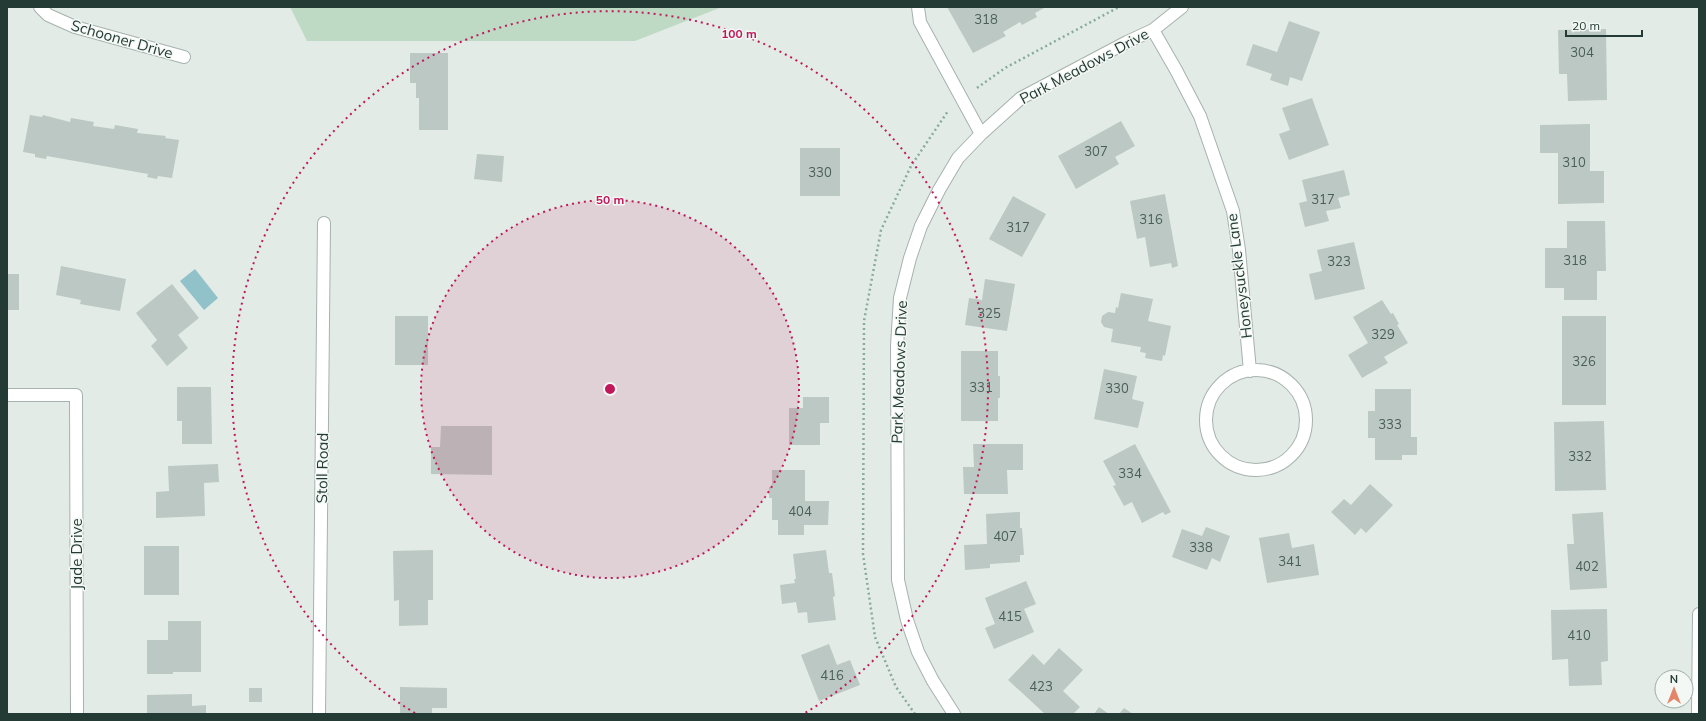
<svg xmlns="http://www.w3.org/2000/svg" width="1706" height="721" font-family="Mulish,sans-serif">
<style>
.green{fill:#bedac5}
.water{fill:#91c2ca}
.building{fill:#bbc8c3}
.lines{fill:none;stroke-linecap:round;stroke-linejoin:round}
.minor-casing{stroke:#a6b2ae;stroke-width:14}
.path{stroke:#87ab9f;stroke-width:2.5;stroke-dasharray:2 3;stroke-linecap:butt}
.minor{stroke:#fff;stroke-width:12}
.ring{fill:none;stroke:#c2185b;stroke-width:2;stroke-dasharray:2 4}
.labels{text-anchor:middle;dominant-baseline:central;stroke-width:3;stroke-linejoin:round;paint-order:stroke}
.number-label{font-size:13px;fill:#4a5e58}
.street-label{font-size:15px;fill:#243a34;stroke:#f3f8f5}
.centre{fill:#c2185b;stroke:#f3f8f5;stroke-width:2}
.ring-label{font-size:12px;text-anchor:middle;font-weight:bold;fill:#c2185b;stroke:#f3f8f5;stroke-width:3;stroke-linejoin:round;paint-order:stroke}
</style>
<rect width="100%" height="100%" fill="#e3ebe7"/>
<path class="green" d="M290,7H722L635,41H307Z"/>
<path class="water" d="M195,269L218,298L204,310L180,281Z"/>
<path class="building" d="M947,7H1046L1035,13L1037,17L1022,25L1020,22L1003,32L1006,36L973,53Z
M1289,21L1320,32L1302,81L1290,77L1288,86L1270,80L1272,74L1246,65L1253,44L1277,52Z
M1606,29L1607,100L1568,101L1567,74H1559L1558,30Z
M410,53H448V130H419V98H416V83H410Z
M1312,98L1329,145L1289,160L1279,134L1290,130L1282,108Z
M30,115L42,117L43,115L70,122L71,118L94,122L93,126L114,129L115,125L138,129L137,133L166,136L165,138L179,140L172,178L158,176L157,179L147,177L148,174L47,156L46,159L35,157V154L23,152Z
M1121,121L1135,146L1115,157L1119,164L1076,189L1058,156Z
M1590,124V171H1604V203L1558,204V153H1540V125Z
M800,148H840V196H800Z
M477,154L504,156L502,182L474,179Z
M1344,170L1350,195L1338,198L1341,208L1326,211L1329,221L1305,227L1299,203L1307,201L1302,180Z
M1165,194L1178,266L1172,268L1171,263L1150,267L1145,237L1137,239L1130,201Z
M1013,196L1046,214L1022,257L989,239Z
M1567,221H1605L1606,271H1597V300H1564V288H1545V248H1567Z
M1354,242L1365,289L1315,300L1309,274L1322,271L1317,250Z
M61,266L126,279L120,311L80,304L81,300L56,295Z
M7,274H19V310H7Z
M985,279L1015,284L1007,331L965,325L969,298L982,300Z
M172,284L199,318L178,335L188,348L167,366L151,346L157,340L136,313Z
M1121,293L1153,299L1148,321L1171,326L1165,356L1163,355L1162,361L1145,358L1146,353L1140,352L1141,347L1111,342L1113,329L1104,327L1101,322L1102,316L1108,312L1115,313L1116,307L1118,308Z
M1382,300L1391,314L1393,313L1399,324L1397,325L1408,343L1384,357L1388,363L1362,378L1348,355L1368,343L1353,317Z
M395,316H428V365H395Z
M1562,316H1606V405H1562Z
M961,351H998V376H1000V398H998V421H961Z
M1104,369L1137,376L1132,399L1144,402L1138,428L1094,419Z
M177,387H211L212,444H182V421H177Z
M1375,389H1411V437H1417V455H1402V460H1375V438H1368V411H1375Z
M803,397H829V423H820V445H789V408H803Z
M1604,421L1606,490L1555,491L1554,422Z
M441,426H492V475L431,474V447H440Z
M973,444H1023V470H1007L1008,494H964L963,467H974Z
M1135,444L1171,512L1165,515L1163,512L1142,523L1132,502L1124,506L1113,486L1116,485L1103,461Z
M218,464L219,482L204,483L205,516L156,518V492L169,491L168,466Z
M772,470H805V501H829L828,525H804V535H778V520H772V498H769V487H772Z
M1370,484L1393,505L1366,533L1361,528L1355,535L1331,512L1344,499L1351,505Z
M1020,512V528H1022L1024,555H1020V562L990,564V568L965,570L964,545L987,544L986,514Z
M1603,512L1607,588L1570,590L1567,544H1574L1572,514Z
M1206,527L1230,536L1220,562L1212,558L1207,570L1172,557L1182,529L1202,536Z
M1289,533L1292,548L1314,544L1319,575L1267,583L1259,538Z
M144,546H179V595H144Z
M433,550V600H428V625L399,626V600L394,601L393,551Z
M826,550L829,573H832L835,596L833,597L836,620L808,623L807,612L798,613L796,602L782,604L780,585L795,583L794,579H796L793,554Z
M1026,581L1036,604L1024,609L1034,632L994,649L985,628L995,624L985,598Z
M1607,609L1608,661L1601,662L1602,685L1569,686L1568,659L1552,660L1551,610Z
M168,621H201V672H173V674H147V640H168Z
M829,644L837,665L850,660L860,685L819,701L801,655Z
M1059,648L1083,670L1063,691L1080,707L1073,714H1045L1008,680L1033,654L1044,665Z
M400,687L447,688V708H432V714H400Z
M249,688H262V702H249Z
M192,694V706L206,705V714H147V695Z
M1099,707L1109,714H1094Z
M1124,708L1133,714H1119Z"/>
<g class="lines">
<g class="minor-casing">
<path id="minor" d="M40,7L48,15L75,27L184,57
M918,7L920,22L981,134
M1153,30L1176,70L1200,116L1233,211L1239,250L1250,371
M1206 420a50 50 0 1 1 100 0a50 50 0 1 1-100 0Z
M7,395H76L77,714
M319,714L324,223
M954,714L933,681L918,652L907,620L898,580L897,346L900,298L910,258L921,226L939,190L958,158L981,134L1021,98L1127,42L1153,30L1182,7
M1698,714L1699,614"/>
</g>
<path class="path" d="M977,88L1005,68L1119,7
M915,714L896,687L875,637L863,554L864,321L881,230L911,166L948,111"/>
<use href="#minor" class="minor"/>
</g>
<circle cx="610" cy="389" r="189" fill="#c2185b" fill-opacity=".12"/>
<g class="ring">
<circle cx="610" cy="389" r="189"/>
<path d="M415 713A378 378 0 1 1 805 713"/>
</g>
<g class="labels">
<g class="number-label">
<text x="986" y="19">318</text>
<text x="1582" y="52">304</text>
<text x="1096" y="151">307</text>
<text x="1574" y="162">310</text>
<text x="820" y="172">330</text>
<text x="1323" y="199">317</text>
<text x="1151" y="219">316</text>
<text x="1018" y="227">317</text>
<text x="1575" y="260">318</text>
<text x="1339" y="261">323</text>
<text x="989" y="313">325</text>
<text x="1383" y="334">329</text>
<text x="1584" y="361">326</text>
<text x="981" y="387">331</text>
<text x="1117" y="388">330</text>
<text x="1390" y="424">333</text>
<text x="1580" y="456">332</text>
<text x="1130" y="473">334</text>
<text x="800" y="511">404</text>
<text x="1005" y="536">407</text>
<text x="1201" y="547">338</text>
<text x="1290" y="561">341</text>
<text x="1587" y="566">402</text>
<text x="1010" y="616">415</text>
<text x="1579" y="635">410</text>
<text x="832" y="675">416</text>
<text x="1041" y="686">423</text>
</g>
<g class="street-label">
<text transform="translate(122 39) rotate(16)">Schooner Drive</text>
<text transform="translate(1084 66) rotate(-28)">Park Meadows Drive</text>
<text transform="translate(1239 276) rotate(-97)">Honeysuckle Lane</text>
<text transform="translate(899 372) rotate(-88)">Park Meadows Drive</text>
<text transform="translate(322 468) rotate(-89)">Stoll Road</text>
<text transform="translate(76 554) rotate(-90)">Jade Drive</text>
</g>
</g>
<circle cx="610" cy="389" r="6" class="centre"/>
<g class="ring-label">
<text x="739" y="38">100 m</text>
<text x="610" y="204">50 m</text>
</g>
<rect width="1706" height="721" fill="none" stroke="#243a34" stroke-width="16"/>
<g transform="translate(1674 689)"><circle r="19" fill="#f3f8f5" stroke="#a0aca8"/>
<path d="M0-3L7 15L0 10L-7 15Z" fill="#e28569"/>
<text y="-6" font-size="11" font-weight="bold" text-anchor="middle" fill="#243a34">N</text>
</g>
<path d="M1566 30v6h76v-6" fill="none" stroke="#243a34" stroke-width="2"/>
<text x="1572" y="30" font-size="12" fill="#243a34" stroke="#f3f8f5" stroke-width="3" paint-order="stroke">20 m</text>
</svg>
